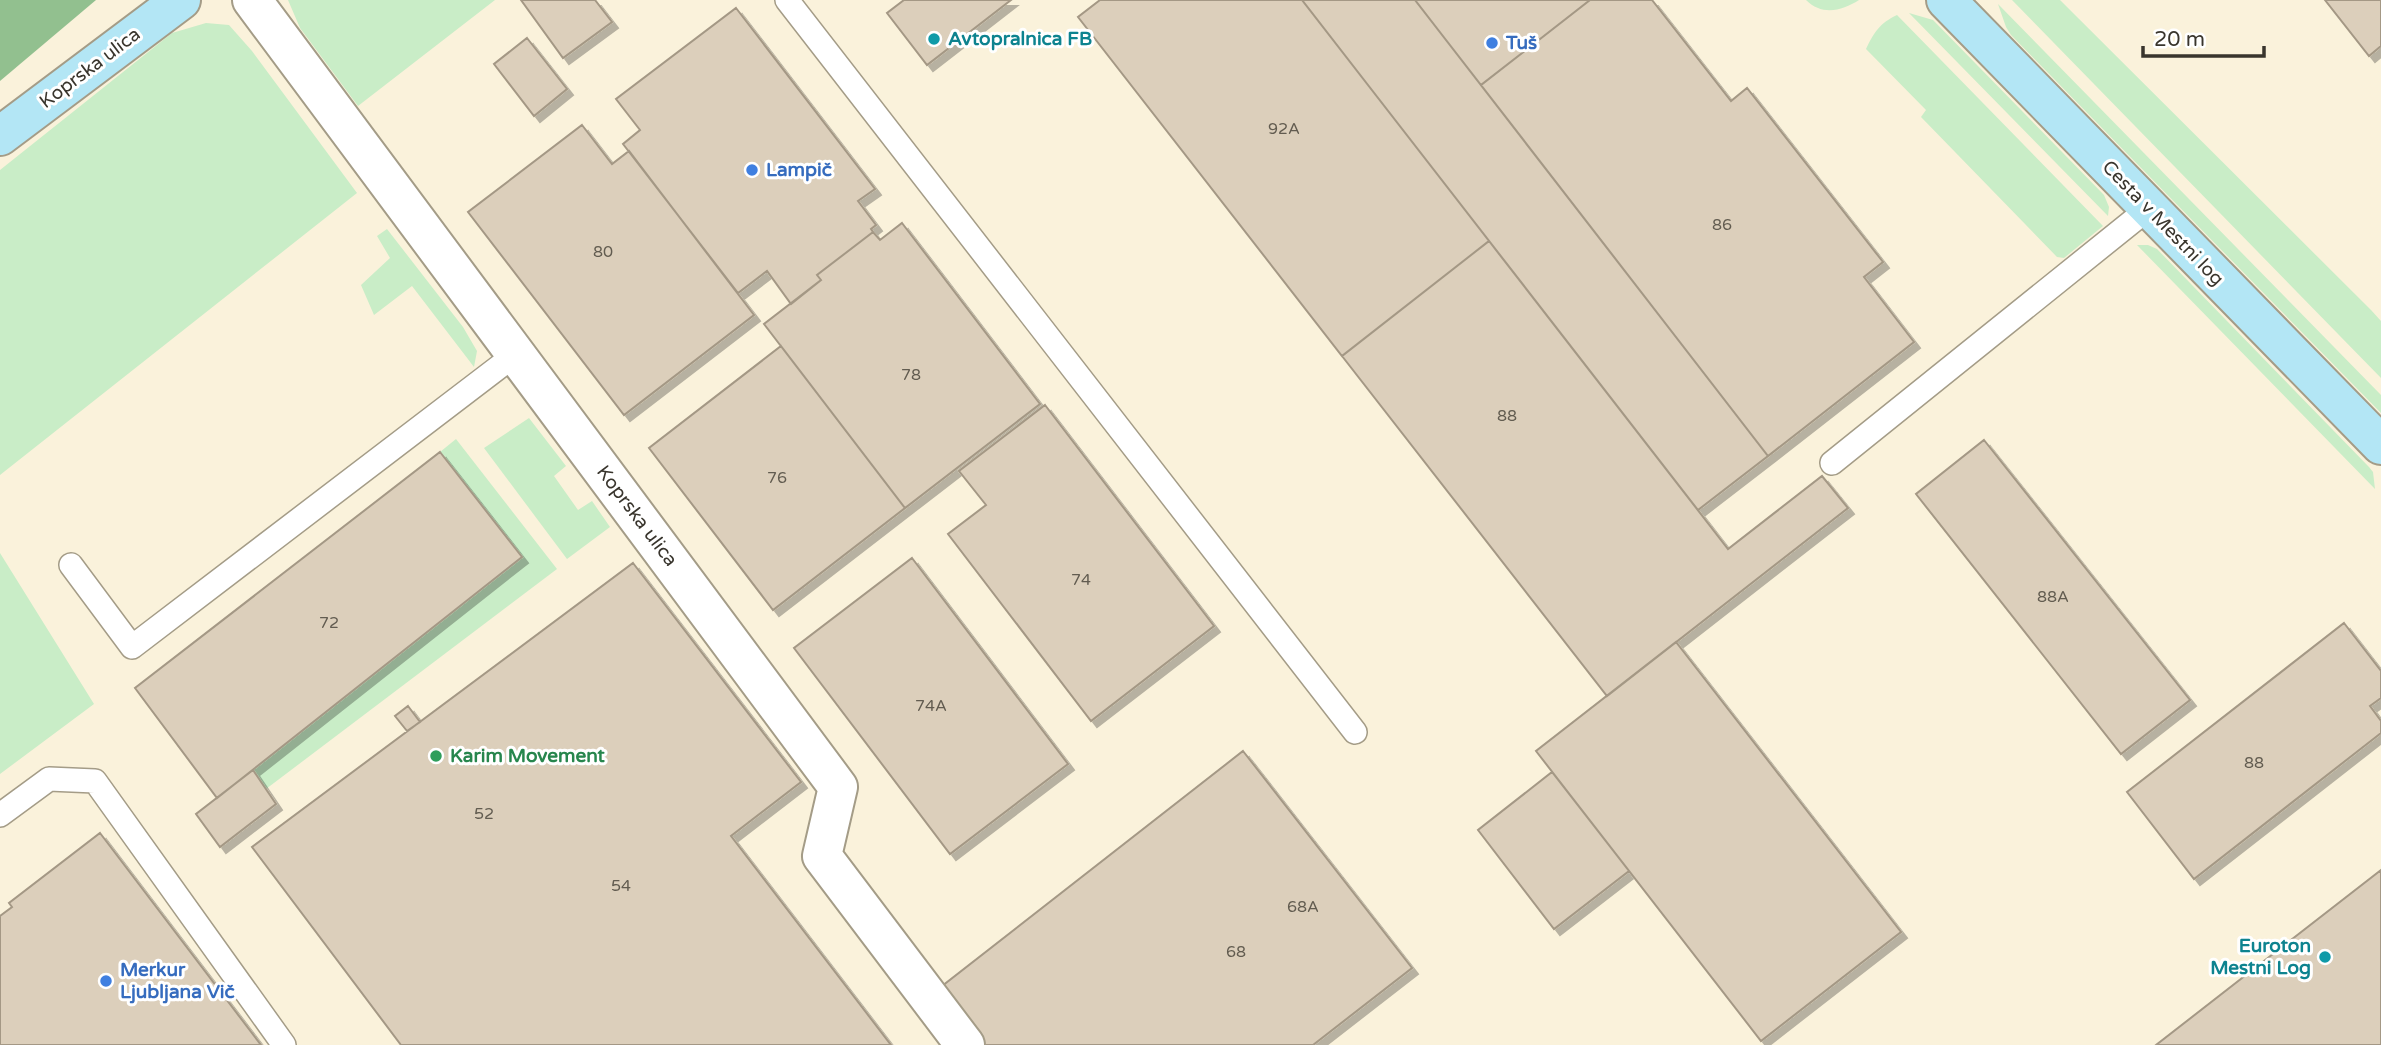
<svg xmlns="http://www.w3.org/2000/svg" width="2381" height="1045" font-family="'Varela Round',sans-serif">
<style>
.green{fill:#c9edc7}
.forest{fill:#92c08f}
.building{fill:#dccfbb;stroke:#a49885;stroke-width:2;filter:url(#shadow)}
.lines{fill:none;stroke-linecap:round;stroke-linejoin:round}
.lane-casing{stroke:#a49c87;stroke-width:26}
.street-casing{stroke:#a49c87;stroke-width:42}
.secondary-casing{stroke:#a49c87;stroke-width:42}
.lane{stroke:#fff;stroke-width:23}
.street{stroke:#fff;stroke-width:38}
.secondary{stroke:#b3e6f5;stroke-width:38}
.culture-dot{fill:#0f9aa8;stroke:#fff;stroke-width:2.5}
.shop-dot{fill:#3f7fe0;stroke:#fff;stroke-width:2.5}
.leisure-dot{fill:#2e9e5b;stroke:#fff;stroke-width:2.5}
.labels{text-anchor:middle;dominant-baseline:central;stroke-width:6;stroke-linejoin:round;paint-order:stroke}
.number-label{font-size:16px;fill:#625c50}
.culture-label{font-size:19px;font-weight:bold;fill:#0d838f;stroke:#fff;text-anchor:start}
.shop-label{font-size:19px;font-weight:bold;fill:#366cbe;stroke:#fff;text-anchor:start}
.street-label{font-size:19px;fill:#39352d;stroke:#fff}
.leisure-label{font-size:19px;font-weight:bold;fill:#27864d;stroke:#fff;text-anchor:start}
</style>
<defs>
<filter id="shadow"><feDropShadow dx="6" dy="6" stdDeviation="0" flood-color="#0004"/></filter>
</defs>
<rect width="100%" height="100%" fill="#faf2db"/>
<path class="green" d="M288,0H495L358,106L300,28Z
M1806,0H1859C1842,11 1822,16 1806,0Z
M2012,0H2060L2371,310L2381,321V378Z
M1998,4L2381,395V413L2011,35L2006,27Z
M1909,13L1933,20L2104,195L2109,207L2108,216Z
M1897,15L2103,226L2064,258L2057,257L1921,117L1926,110L1866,49C1874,32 1880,23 1897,15Z
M206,23L229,25L252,51L357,193L0,475V170L172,33Z
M387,229L463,327L477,351L474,367L412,286L374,315L361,285L390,258L377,236Z
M2137,245H2148L2157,249L2369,467L2373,472L2375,489Z
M529,418L566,466L554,476L578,510L592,501L610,527L567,559L484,448Z
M456,439L557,569L266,789L253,770L522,558L440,452Z
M0,553L94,704L0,774Z"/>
<path class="forest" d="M0,0H96L0,81Z"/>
<path class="building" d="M521,0H595L612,22L563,58Z
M904,0H1011L927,65L887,13Z
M1100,0H1302L1489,241L1342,356L1078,17Z
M1302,0H1415L1768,456L1698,510Z
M1415,0H1590L1481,85Z
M1590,0H1652L1731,101L1747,88L1883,262L1864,277L1914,342L1768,456L1481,85Z
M2325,0H2381V46L2369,56Z
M736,8L875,189L858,201L876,225L871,229L873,232L817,275L821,280L791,304L767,271L738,293L623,144L640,130L616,99Z
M527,38L567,89L534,116L494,64Z
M582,125L612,164L629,151L754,315L624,415L468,212Z
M902,223L1040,404L905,508L764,324L821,280L817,275L873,232L880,240Z
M1489,241L1728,549L1822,476L1848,508L1607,696L1342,356Z
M781,346L905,508L773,610L649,448Z
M1045,405L1214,626L1091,721L948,534L986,505L959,471Z
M1984,440L2190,700L2121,754L1916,494Z
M440,452L522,557L217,798L135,688Z
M912,558L1068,764L950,854L794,648Z
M633,563L801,782L731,836L891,1045H401L252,847Z
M2344,623L2381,671V698L2370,706L2381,721V733L2194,879L2127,792Z
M1676,642L1901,932L1761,1041L1536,751Z
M408,706L420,722L407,731L395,716Z
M1243,751L1412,968L1313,1045H979L937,990Z
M253,770L276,804L220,847L196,814Z
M1552,772L1629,871L1554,929L1478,830Z
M100,833L261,1045H0V916L12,907L9,903Z
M2381,870V1045H2156Z"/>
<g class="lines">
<g class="lane-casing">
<path id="lane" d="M787,0L1355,732
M1832,463L2149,208
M71,565L132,647L516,354
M0,815L49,779L95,781L284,1045"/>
</g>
<g class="street-casing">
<path id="street" d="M252,0L838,787L822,856L965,1045"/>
</g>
<g class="secondary-casing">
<path id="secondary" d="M1946,0L2381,445
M0,136L181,0"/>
</g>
<use href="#lane" class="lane"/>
<use href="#street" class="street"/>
<use href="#secondary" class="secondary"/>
</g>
<g class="culture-dot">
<circle cx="934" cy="39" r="7"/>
<circle cx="2325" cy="957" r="7"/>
</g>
<g class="shop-dot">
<circle cx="1492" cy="43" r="7"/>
<circle cx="752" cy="170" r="7"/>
<circle cx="106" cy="981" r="7"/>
</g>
<circle class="leisure-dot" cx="436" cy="756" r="7"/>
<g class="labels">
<g class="number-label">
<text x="1284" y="129">92A</text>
<text x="1722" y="225">86</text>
<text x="603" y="252">80</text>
<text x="911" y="375">78</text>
<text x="1507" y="416">88</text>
<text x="777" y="478">76</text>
<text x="1081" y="580">74</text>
<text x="2053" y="597">88A</text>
<text x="329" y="623">72</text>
<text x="931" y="706">74A</text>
<text x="2254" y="763">88</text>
<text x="484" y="814">52</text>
<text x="621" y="886">54</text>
<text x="1303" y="907">68A</text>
<text x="1236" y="952">68</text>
</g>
<g class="culture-label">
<text x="948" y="39">Avtopralnica FB</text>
<text x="2311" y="946" text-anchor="end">Euroton<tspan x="2311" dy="22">Mestni Log</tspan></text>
</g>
<g class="shop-label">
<text x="1506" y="43">Tuš</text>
<text x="766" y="170">Lampič</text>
<text x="120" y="970">Merkur<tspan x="120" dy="22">Ljubljana Vič</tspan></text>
</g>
<g class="street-label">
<text transform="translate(90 68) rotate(-37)">Koprska ulica</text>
<text transform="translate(2163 223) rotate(46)">Cesta v Mestni log</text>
<text transform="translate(637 516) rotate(53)">Koprska ulica</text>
</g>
<g class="leisure-label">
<text x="450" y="756">Karim Movement</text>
</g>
</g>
<path d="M2143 46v10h121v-10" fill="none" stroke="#39352d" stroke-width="3.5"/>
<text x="2154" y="46" font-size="21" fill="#39352d" stroke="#ffffff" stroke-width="5" paint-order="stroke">20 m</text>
</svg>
